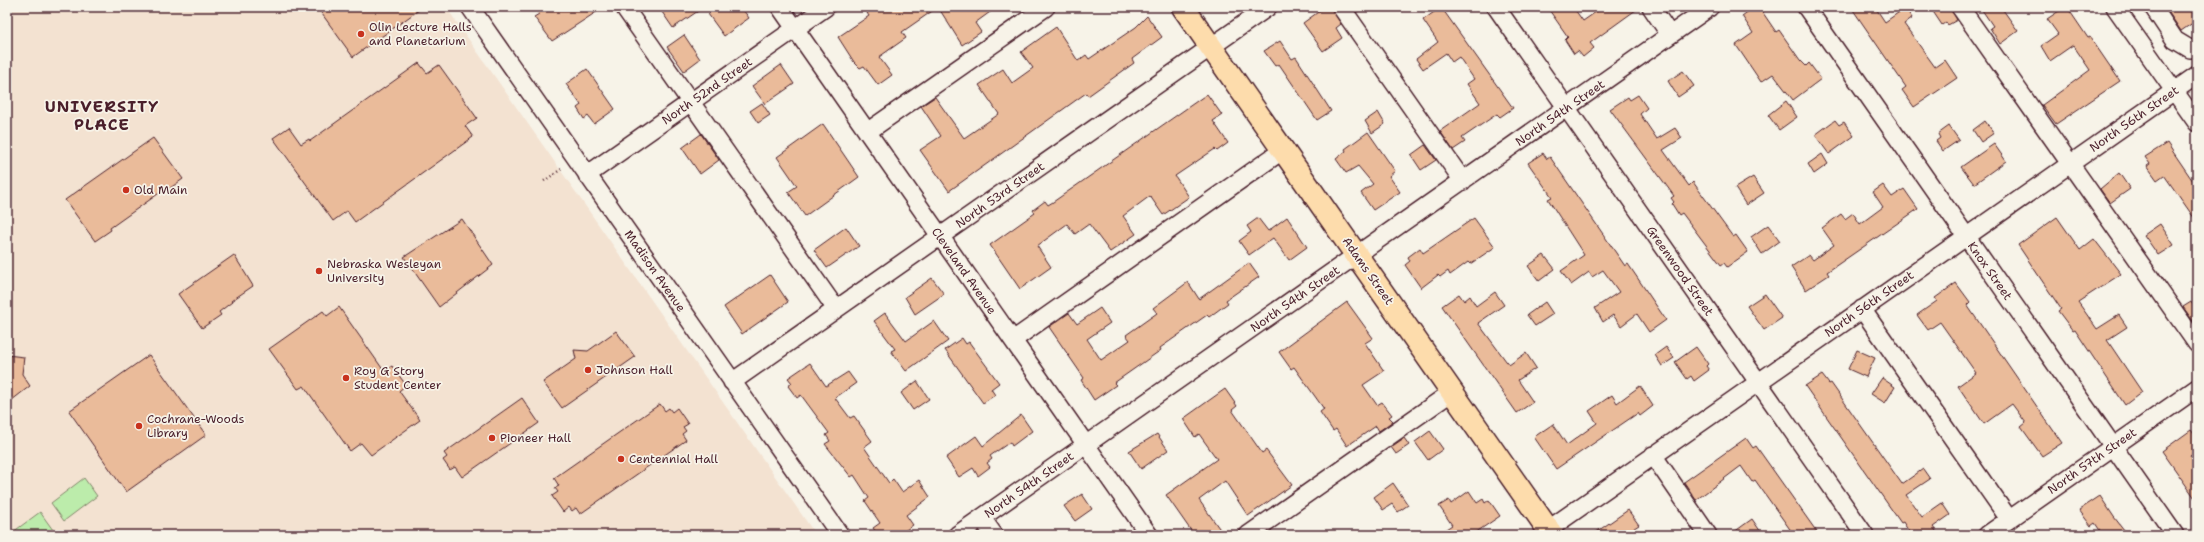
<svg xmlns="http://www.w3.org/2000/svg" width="2204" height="542" font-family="'Shantell Sans',sans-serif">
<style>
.built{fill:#f3e2d1}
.green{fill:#bcecab;stroke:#83866b}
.building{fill:#eabb9a;stroke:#4a1f2b}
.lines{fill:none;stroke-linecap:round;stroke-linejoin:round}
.minor-casing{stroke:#4a1f2b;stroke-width:20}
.major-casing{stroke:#4a1f2b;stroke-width:25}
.path{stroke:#4a1f2b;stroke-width:2.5;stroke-dasharray:1 3;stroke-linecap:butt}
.minor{stroke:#f7f3e8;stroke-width:17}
.major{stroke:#fddcac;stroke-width:22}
.poi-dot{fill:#c8321e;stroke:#f7f3e8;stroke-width:1.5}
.labels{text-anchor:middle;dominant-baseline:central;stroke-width:3.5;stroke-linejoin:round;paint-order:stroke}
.poi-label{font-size:12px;fill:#4a1f2b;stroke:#f7f3e8;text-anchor:start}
.street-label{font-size:12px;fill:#4a1f2b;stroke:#f7f3e8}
.district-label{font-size:16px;font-weight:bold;letter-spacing:1px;fill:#4a1f2b;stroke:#f7f3e8}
</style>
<rect width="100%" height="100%" fill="#f7f3e8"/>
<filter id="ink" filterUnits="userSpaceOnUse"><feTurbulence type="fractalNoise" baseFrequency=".025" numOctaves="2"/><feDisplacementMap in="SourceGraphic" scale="8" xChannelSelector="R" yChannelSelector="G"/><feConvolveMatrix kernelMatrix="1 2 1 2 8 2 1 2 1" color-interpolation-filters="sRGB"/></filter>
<g filter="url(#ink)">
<path class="built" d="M7,7H446L816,535H7Z"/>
<path class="green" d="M84,478L97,496L64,521L51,503Z
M40,512L53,530L46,535H9Z"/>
<path class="building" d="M317,7H423L353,57Z
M534,7H604L552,41L534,17L539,14Z
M669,7H704L673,28L662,12Z
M718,7H741L749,18L724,36L708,14Z
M876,7H997L975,23L981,32L962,45L938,7L902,32L906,38L879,57L892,75L878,85L864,66L860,68L854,62L838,37L869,16L867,13Z
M1325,7H1331L1341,24L1336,28L1342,38L1323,51L1303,23Z
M1353,7H1364L1357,12Z
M1441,7L1513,108L1500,117L1497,114L1462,138L1465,142L1453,150L1440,131L1480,103L1467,84L1474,79L1459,57L1452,62L1446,53L1423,69L1416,59L1438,42L1423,20Z
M1547,7H1573L1583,21L1603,7H1640L1590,43L1594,48L1583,57L1578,51L1574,54L1565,40L1568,37Z
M1754,7H1759L1776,32L1779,30L1800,60L1806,66L1809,63L1821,79L1793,100L1773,74L1761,82L1736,45L1753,33L1742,16Z
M1851,7H1875L1885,22L1905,8L1912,18L1904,24L1935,67L1945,60L1957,78L1914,107L1902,90L1906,87Z
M1930,7H1950L1957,20L1948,25L1946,22L1942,25Z
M1980,7H2001L2018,31L2000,44L1990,28L1993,26Z
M2065,7H2067L2088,38L2090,37L2120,81L2056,124L2042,105L2090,70L2073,45L2050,61L2041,46L2058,34L2047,19Z
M2165,7H2197V20L2181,31Z
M1147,16L1162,37L1132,59L1134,63L1088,96L1086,93L949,191L920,150L941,136L921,106L935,97L964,138L999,114L979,85L1003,69L1012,83L1033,68L1021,52L1056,27L1078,61L1086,55L1089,59L1136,27Z
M684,35L700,59L684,71L667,47Z
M1280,41L1292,59L1296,57L1331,111L1317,120L1279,64L1275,66L1264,51Z
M419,63L427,73L439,65L477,118L465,126L473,137L355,222L347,211L333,221L273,138L289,127L301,144L309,139L310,141Z
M781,65L794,84L765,104L752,86Z
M587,69L615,109L594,124L588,116L584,119L577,108L581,105L566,84Z
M1683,71L1694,86L1678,97L1668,81Z
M1207,94L1222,115L1213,121L1228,143L1217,151L1215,149L1175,176L1189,197L1163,215L1150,196L1123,216L1136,234L1110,252L1089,224L1075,234L1067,224L1037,246L1051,267L1020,289L990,245L1035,213L1033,210L1045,201L1048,205L1053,202Z
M1638,95L1647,108L1640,114L1657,139L1675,128L1682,138L1663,150L1689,186L1693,182L1733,237L1736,235L1748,252L1727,267L1724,263L1721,265L1682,213L1679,215L1672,204L1674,202L1671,198L1674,196L1610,109L1628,97L1630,100Z
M1786,101L1797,117L1779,130L1768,115Z
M762,103L770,115L758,123L750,111Z
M1378,112L1385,124L1372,133L1365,121Z
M1835,120L1839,125L1844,122L1854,136L1829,154L1815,135Z
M1985,121L1994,133L1981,142L1973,130Z
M823,124L859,177L805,216L788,192L797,186L777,157Z
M1949,126L1959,140L1943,151L1936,141L1940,138L1938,134Z
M1368,132L1395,171L1389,176L1400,192L1373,210L1361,193L1373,184L1358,166L1346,173L1336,159L1346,151L1345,149Z
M701,134L719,160L700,174L682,148Z
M153,138L183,179L166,191L165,189L110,228L111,230L95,241L65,200Z
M2167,143L2197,187V222L2164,175L2157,180L2147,166L2150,164L2145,157Z
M1994,144L2006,161L1974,184L1961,167Z
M1425,145L1436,160L1421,170L1411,155Z
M1543,153L1547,159L1550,157L1625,266L1628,264L1666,320L1649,332L1637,314L1621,326L1613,315L1603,322L1595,308L1619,292L1603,270L1592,277L1589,272L1571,285L1561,271L1584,255L1548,199L1552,197L1528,163Z
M1822,154L1828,164L1814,174L1808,164Z
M2119,173L2130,189L2110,203L2100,189Z
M1753,177L1764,193L1746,205L1735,188Z
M1883,185L1892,197L1904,189L1918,209L1827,272L1829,275L1806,290L1791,267L1809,255L1813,260L1834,245L1822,228L1841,214L1845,219L1853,213L1860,224L1883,207L1873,192Z
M1287,217L1307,247L1289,260L1273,238L1249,255L1239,241L1251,232L1247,226L1258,218L1268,231Z
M2057,217L2080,250L2094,239L2121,274L2078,302L2097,329L2119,315L2127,327L2107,340L2142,392L2125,405L2075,330L2073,331L2058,311L2061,309L2018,245Z
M1474,218L1495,247L1470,264L1468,262L1450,275L1448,271L1440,277L1438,275L1421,288L1405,265L1410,261L1408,257L1420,248L1423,253L1429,249Z
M462,219L493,265L439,307L404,257Z
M2160,224L2174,245L2158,255L2144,235Z
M1768,225L1780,241L1762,254L1751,237Z
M846,227L859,246L827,268L814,250Z
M234,255L253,286L231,301L232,302L219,312L221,315L202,328L178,294Z
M1544,255L1555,269L1539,281L1528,266Z
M1249,263L1259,277L1226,300L1228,303L1209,317L1207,315L1160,348L1161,350L1114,383L1116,385L1094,400L1081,380L1084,378L1049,327L1069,313L1077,324L1100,308L1110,323L1087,339L1101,360L1130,340L1126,335L1157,313L1153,308L1188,282L1199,299Z
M770,275L788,302L742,334L724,307Z
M932,278L944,294L915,314L905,297Z
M1956,283L1970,302L1967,305L2062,443L2042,456L2021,427L2026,423L2012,404L1984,424L1958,386L1976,373L1940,322L1928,330L1917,315L1937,301L1935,298Z
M1495,292L1504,305L1478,323L1509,365L1526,353L1536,368L1518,380L1533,402L1517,413L1442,306L1459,294L1464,301L1470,296L1476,306Z
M1765,294L1782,318L1764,330L1747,306Z
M1347,302L1373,338L1365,343L1384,371L1363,385L1377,405L1382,402L1392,415L1389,417L1393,421L1379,431L1376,426L1347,446L1336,429L1333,431L1320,412L1324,409L1294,367L1291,369L1279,352Z
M1545,302L1553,314L1535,326L1527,315Z
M2191,302L2197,311V318L2193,321L2183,307Z
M339,307L384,371L392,366L406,385L399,391L420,420L371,455L361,443L350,451L304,386L298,389L269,349L323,311L327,316Z
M885,313L906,341L934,321L948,341L906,371L891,351L895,349L874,321Z
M616,331L635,357L562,408L543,382L576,359L574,350L588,351Z
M962,338L966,344L969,342L999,383L991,389L995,395L983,403L945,350Z
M1666,347L1674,358L1662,366L1655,355Z
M1696,347L1708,364L1706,366L1709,370L1694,381L1691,376L1687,379L1675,362Z
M1857,350L1875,358L1866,377L1848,369Z
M7,355L24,357L22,374L30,386L7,404Z
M149,355L206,435L126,492L69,411Z
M810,363L826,386L848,372L856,383L835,398L850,418L854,416L872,441L864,447L889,483L893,479L902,492L919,480L930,497L906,515L913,525L899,535H878L873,528L880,523L865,501L869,498L854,475L851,477L825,444L830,441L826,435L829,433L801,395L797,398L788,386L792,383L788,378Z
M1822,375L1829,384L1831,383L1902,484L1923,469L1930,479L1906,495L1922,517L1942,503L1950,515L1933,527L1939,535H1911L1903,522L1901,523L1805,386Z
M1882,378L1895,387L1885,403L1871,394Z
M917,381L929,399L913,410L901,393Z
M1640,386L1653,406L1640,416L1638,413L1556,469L1534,437L1553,424L1567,445L1597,423L1589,411L1612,395L1617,403Z
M1225,389L1237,406L1232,410L1262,453L1266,450L1292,485L1248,516L1225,481L1199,500L1224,535H1194L1166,495L1217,459L1199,434L1195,437L1183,419Z
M522,398L539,423L462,477L455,467L450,470L443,460L447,457L444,453Z
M660,404L665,411L669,408L672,412L677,408L688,424L683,427L686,431L682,434L686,440L580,514L576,508L572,511L569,507L563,512L552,496L558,492L555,488L559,486L554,478Z
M1021,415L1032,431L1012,446L1010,442L990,456L992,459L987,463L990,467L978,476L973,468L959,477L946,458L976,436L983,446Z
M2191,430L2197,438V451L2190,456L2197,466V501L2162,451Z
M1430,431L1443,449L1428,460L1415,442Z
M1157,434L1168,450L1141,469L1129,451Z
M1404,438L1409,445L1396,454L1391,447Z
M1746,438L1753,448L1756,446L1819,535H1794L1755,480L1752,482L1741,466L1696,500L1684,482Z
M1393,483L1408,505L1398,512L1392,504L1383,510L1374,497Z
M1469,491L1477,503L1483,499L1485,503L1489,500L1500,516L1472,535H1437L1452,525L1439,506L1449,500L1451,504Z
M1082,494L1092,509L1075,521L1064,506Z
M2100,496L2114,517L2128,535H2103L2095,523L2091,526L2079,510Z
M1628,510L1639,525L1631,530L1634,535H1592Z
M1752,519L1763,535H1730Z"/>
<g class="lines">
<g class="minor-casing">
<path id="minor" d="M470,7L840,535
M624,7L836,309
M780,7L1149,535
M1341,7L1463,181
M1496,7L1865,535
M1651,7L1670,35
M1806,7L2175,535
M1960,7L2197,344
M2115,7L2197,123
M2153,7L2175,40L2190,49
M867,132L1046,7
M587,175L826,7
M1862,309L2009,519
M1013,340L1283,150
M732,382L1268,7
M1653,455L1708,535
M982,518L994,535
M1549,529L2197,75
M957,535L1710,7
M1248,535L1452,392
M1987,535L2197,388"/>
</g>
<g class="major-casing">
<path id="major" d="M1183,7L1552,535"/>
</g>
<path class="path" d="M544,181L563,168"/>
<use href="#minor" class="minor"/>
<use href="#major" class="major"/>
</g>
</g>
<g class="poi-dot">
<circle cx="361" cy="34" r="4"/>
<circle cx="126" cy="190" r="4"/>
<circle cx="319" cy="271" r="4"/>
<circle cx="588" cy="370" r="4"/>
<circle cx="346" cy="378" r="4"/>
<circle cx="139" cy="426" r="4"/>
<circle cx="492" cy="438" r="4"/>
<circle cx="621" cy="459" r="4"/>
</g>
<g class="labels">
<g class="poi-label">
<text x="369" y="27">Olin Lecture Halls<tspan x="369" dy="14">and Planetarium</tspan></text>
<text x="134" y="190">Old Main</text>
<text x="327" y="264">Nebraska Wesleyan<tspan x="327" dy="14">University</tspan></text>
<text x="596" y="370">Johnson Hall</text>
<text x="354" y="371">Roy G Story<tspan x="354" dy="14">Student Center</tspan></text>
<text x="147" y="419">Cochrane-Woods<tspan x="147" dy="14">Library</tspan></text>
<text x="500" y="438">Pioneer Hall</text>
<text x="629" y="459">Centennial Hall</text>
</g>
<g class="street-label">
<text transform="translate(707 91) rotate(-35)">North 52nd Street</text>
<text transform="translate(1560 113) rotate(-35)">North 54th Street</text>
<text transform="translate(2134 119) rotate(-35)">North 56th Street</text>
<text transform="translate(1000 195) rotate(-35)">North 53rd Street</text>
<text transform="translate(655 271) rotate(55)">Madison Avenue</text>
<text transform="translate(964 271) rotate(55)">Cleveland Avenue</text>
<text transform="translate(1368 271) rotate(55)">Adams Street</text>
<text transform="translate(1680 271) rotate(55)">Greenwood Street</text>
<text transform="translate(1990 271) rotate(55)">Knox Street</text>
<text transform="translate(1295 299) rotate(-35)">North 54th Street</text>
<text transform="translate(1869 304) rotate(-35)">North 56th Street</text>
<text transform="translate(2092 461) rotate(-35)">North 57th Street</text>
<text transform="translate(1029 485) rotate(-35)">North 54th Street</text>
</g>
<g class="district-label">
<text x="102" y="106">UNIVERSITY<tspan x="102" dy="18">PLACE</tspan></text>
</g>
</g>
<rect width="2204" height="542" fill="none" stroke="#f7f3e8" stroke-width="24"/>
<rect x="12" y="12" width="2180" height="518" fill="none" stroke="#4a1f2b" stroke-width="1.5" filter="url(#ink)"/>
</svg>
